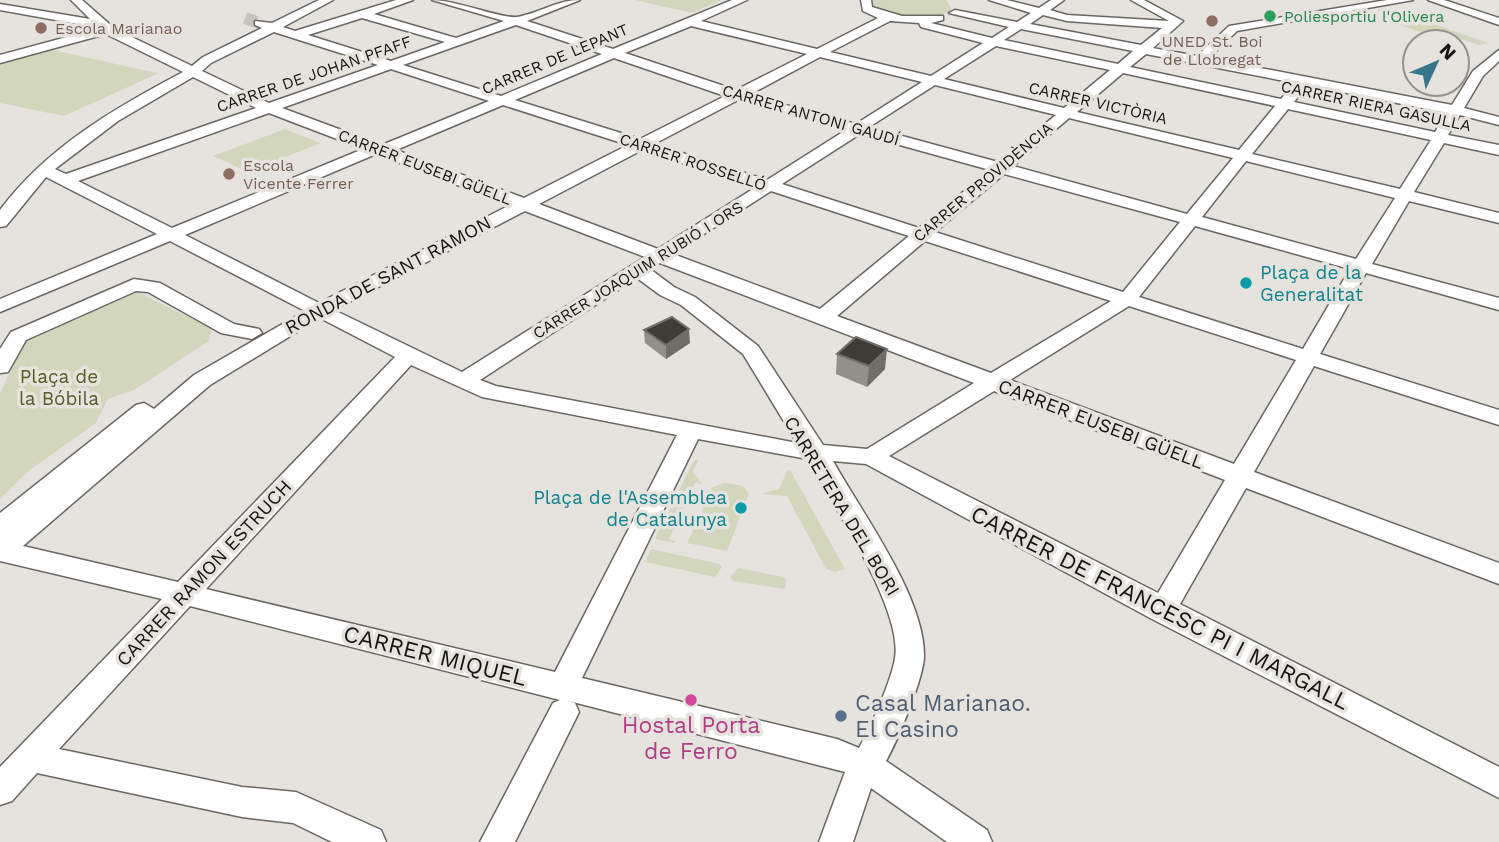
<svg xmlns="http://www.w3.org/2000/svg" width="1499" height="842" font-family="'Work Sans',sans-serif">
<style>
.green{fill:#d2d6bd}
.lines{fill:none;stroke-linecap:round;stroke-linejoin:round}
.minor-tunnel{stroke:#c7c4bf;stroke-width:12;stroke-dasharray:12 6;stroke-linecap:butt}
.minor-casing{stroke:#6a6763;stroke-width:3}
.minor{fill:#fff;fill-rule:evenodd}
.wall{fill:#92908b}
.shaded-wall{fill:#716e6a}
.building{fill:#3f3c38;stroke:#716e6a;stroke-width:2}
.leisure-dot{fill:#2e9e5b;stroke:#e6e3de;stroke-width:2.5}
.education-dot{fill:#8d6e63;stroke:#e6e3de;stroke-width:2.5}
.culture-dot{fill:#0f9aa8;stroke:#e6e3de;stroke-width:2.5}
.hotel-dot{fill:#d1479c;stroke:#e6e3de;stroke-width:2.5}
.service-dot{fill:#5c6f8a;stroke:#e6e3de;stroke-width:2.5}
.labels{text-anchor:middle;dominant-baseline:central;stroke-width:7;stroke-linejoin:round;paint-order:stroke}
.far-leisure-label{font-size:16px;fill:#27864d;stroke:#e6e3de;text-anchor:start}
.far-education-label{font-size:16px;fill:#785e54;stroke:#e6e3de;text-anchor:start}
.far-street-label{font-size:16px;fill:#151412;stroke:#e6e3de}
.culture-label{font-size:19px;fill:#0d838f;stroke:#e6e3de;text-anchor:start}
.street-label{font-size:19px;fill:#151412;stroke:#e6e3de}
.park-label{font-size:19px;fill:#565c25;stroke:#e6e3de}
.near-street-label{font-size:23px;fill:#151412;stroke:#e6e3de}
.near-service-label{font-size:23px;fill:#4e5e75;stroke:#e6e3de;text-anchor:start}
.near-hotel-label{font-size:23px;fill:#b23c85;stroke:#e6e3de}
</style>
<rect width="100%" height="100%" fill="#e6e3de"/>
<path class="green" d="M635,0H722L692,13Z
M872,0H946L952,9C935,24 888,20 871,6Z
M1387,8L1489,43L1478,45L1458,38L1445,41L1384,19L1392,15L1376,10Z
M44,48L143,70L159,73L64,116L0,103V63Z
M285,129L321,143L248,172L213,156Z
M134,290L212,329L209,341L134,390L108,399L96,423L27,472L0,499V393L25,340Z
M694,460H698L693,472L702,484L695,483L669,539L675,541L674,543L655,539Z
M791,470L794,477L845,569L835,572L826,569L787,496L762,494L779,489L787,471Z
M725,483L743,486L749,494L727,551L687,543L713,487Z
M651,549L719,564L722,567L715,577L645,562Z
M738,568L784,577L787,580L784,589L733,581L730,577Z"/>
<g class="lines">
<path class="minor-tunnel" d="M245,18L259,23"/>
<g class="minor-casing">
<path id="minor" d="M71,0H82L115,29L192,66L203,57L262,28L255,25V21L272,23L319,0H333L283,27L295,31L396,0H413L374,14L456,38L504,21L432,0C456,0 502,19 517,17C540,13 557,0 580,0L527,21L613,49L732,0H747L701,21L817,49L878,18L863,11L861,0H871L872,7L902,16H943V20L931,23L992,38L1009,27L949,13L955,10L1017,22L1031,13L989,0H1007L1039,8L1051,0H1064L1050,10L1067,15L1169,21L1131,0H1144L1183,21L1153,48L1197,56L1229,26L1387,0H1413L1237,31L1209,58L1452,105L1473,71L1499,50V61L1483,76L1464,108L1499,117V125L1460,115L1448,135L1499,145V155L1444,143L1414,192L1499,213V223L1409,201L1372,264L1499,298V310L1366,273L1320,354L1499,410V425L1314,366L1254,472L1499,563V584L1246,488L1180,604L1499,767V798L1152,619L866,464L833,461C862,513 924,596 924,655C925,675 897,742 886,761L987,830L992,842H947L871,788L853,842H819L845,772L569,701L575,703L579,712L515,842H480L553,703L560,700L190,606L59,749L242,787L296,792L381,830L386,842H332L293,823L242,817L37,773L12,801L0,805V767L162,599L0,561V513L136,405L144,403L154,409L194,375L305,311L170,241L0,312V299L157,234L46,177L6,226L0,227V210C47,147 115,108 183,72L106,34L0,63V55L100,28L0,10V4L90,19ZM1043,15L1067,21L1162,28L1141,45L1030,24ZM362,18L445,42L391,61L308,35ZM890,21L919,23L921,27L983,43L931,76L830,52ZM516,25L602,54L501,96L403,65ZM691,26L807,54L736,90L625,53ZM1021,29L1133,51L1118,64L1004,40ZM274,32L378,65L269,103L202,71L211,63ZM996,46L1110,70L1064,108L944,79ZM1146,54L1295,83L1281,99L1130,67ZM820,57L922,82L856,124L749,95ZM614,58L725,96L640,139L515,100ZM391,69L489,101L382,145L282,108ZM1123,73L1275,106L1239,150L1077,112ZM193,77L256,108L66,174L55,169L118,121ZM935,85L1056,115L998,162L869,127ZM1307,85L1447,113L1435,132L1294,102ZM738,100L740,101L846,130L767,180L654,144ZM503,105L628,145L524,198L396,150ZM1288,109L1431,140L1400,189L1252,154ZM269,113L363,149L172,228L78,181ZM1069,118L1233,158L1187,214L1013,166ZM860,134L990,170L919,228L782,184ZM642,150L756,187L658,249L539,204ZM376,154L510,205L319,303L185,235ZM1246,161L1395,198L1356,259L1202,217ZM1004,174L1180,222L1123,292L935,232ZM771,191L909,236L820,309L673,254ZM525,211L645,257L462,372L334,310ZM1195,226L1350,269L1303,349L1139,297ZM925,241L1111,301L991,373L837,316ZM660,263L974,383L867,449L823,445L758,346L695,297L674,287L650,269ZM637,278L660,295L681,305L743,354L797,443L496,386L480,380ZM1129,306L1296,360L1234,464L1010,380ZM320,318L395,357L178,582L23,546L210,385ZM411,365L482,397L677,435L555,672L206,589ZM994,391L1225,480L1158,593L889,456ZM698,439L808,459C832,504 903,609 895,658C892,679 870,729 859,748L837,739L582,678Z
M1428,0H1444L1499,18V25Z
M134,279L160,283L234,324L259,329L262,333L252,339L221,333L148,292L136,291L26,340L8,372L0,373V349L11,332Z"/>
</g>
<use href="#minor" class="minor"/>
</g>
<path class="wall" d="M644,330L690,343L666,359L645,343Z
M837,354L885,369L867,387L836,374Z"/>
<path class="shaded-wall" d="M689,329L690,343L666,359V345Z
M887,349L885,369L867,387L869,366Z"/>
<path class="building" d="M672,317L689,329L666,345L644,330Z
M856,337L887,349L869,366L837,354Z"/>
<circle class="leisure-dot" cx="1270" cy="16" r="7"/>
<g class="education-dot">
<circle cx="1212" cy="21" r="7"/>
<circle cx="41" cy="28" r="7"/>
<circle cx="229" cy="174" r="7"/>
</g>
<g class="culture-dot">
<circle cx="1246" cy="283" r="7"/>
<circle cx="741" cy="508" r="7"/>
</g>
<circle class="hotel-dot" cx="691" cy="700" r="7"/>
<circle class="service-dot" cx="841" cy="716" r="7"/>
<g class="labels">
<g class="far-leisure-label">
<text x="1284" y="16">Poliesportiu l'Olivera</text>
</g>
<g class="far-education-label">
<text x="55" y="28">Escola Marianao</text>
<text x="1212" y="41" text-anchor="middle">UNED St. Boi<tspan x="1212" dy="18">de Llobregat</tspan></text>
<text x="243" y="165">Escola<tspan x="243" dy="18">Vicente Ferrer</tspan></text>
</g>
<g class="far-street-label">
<text transform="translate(555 59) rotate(-23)">CARRER DE LEPANT</text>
<text transform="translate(314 74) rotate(-19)">CARRER DE JOHAN PFAFF</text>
<text transform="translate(1098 103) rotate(13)">CARRER VICTÒRIA</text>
<text transform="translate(1376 106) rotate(12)">CARRER RIERA GASULLA</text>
<text transform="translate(811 115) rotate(16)">CARRER ANTONI GAUDÍ</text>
<text transform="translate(693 162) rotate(18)">CARRER ROSSELLÓ</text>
<text transform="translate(425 167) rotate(21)">CARRER EUSEBI GÜELL</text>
<text transform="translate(983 182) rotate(-40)">CARRER PROVIDÈNCIA</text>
<text transform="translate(638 270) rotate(-32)">CARRER JOAQUIM RUBIÓ I ORS</text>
</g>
<g class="culture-label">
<text x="1260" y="272">Plaça de la<tspan x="1260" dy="22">Generalitat</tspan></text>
<text x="727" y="497" text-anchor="end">Plaça de l'Assemblea<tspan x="727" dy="22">de Catalunya</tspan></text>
</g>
<g class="street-label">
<text transform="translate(388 275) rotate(-28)">RONDA DE SANT RAMON</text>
<text transform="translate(1101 424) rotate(21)">CARRER EUSEBI GÜELL</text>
<text transform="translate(842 506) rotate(59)">CARRETERA DEL BORI</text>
<text transform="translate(204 573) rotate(-47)">CARRER RAMON ESTRUCH</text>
</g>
<g class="park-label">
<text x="59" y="376">Plaça de<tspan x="59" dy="22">la Bóbila</tspan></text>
</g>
<g class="near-street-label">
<text transform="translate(1160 608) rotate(27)">CARRER DE FRANCESC PI I MARGALL</text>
<text transform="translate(435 656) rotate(14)">CARRER MIQUEL</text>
</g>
<g class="near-service-label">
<text x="855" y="703">Casal Marianao.<tspan x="855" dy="26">El Casino</tspan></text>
</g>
<g class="near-hotel-label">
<text x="691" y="725">Hostal Porta<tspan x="691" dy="26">de Ferro</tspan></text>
</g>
</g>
<g transform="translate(1436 63) rotate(46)"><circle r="33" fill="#e6e3de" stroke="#92908c" stroke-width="2"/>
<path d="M0-5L12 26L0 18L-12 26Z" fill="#36758a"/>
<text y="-10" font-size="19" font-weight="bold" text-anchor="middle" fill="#151412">N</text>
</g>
</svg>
